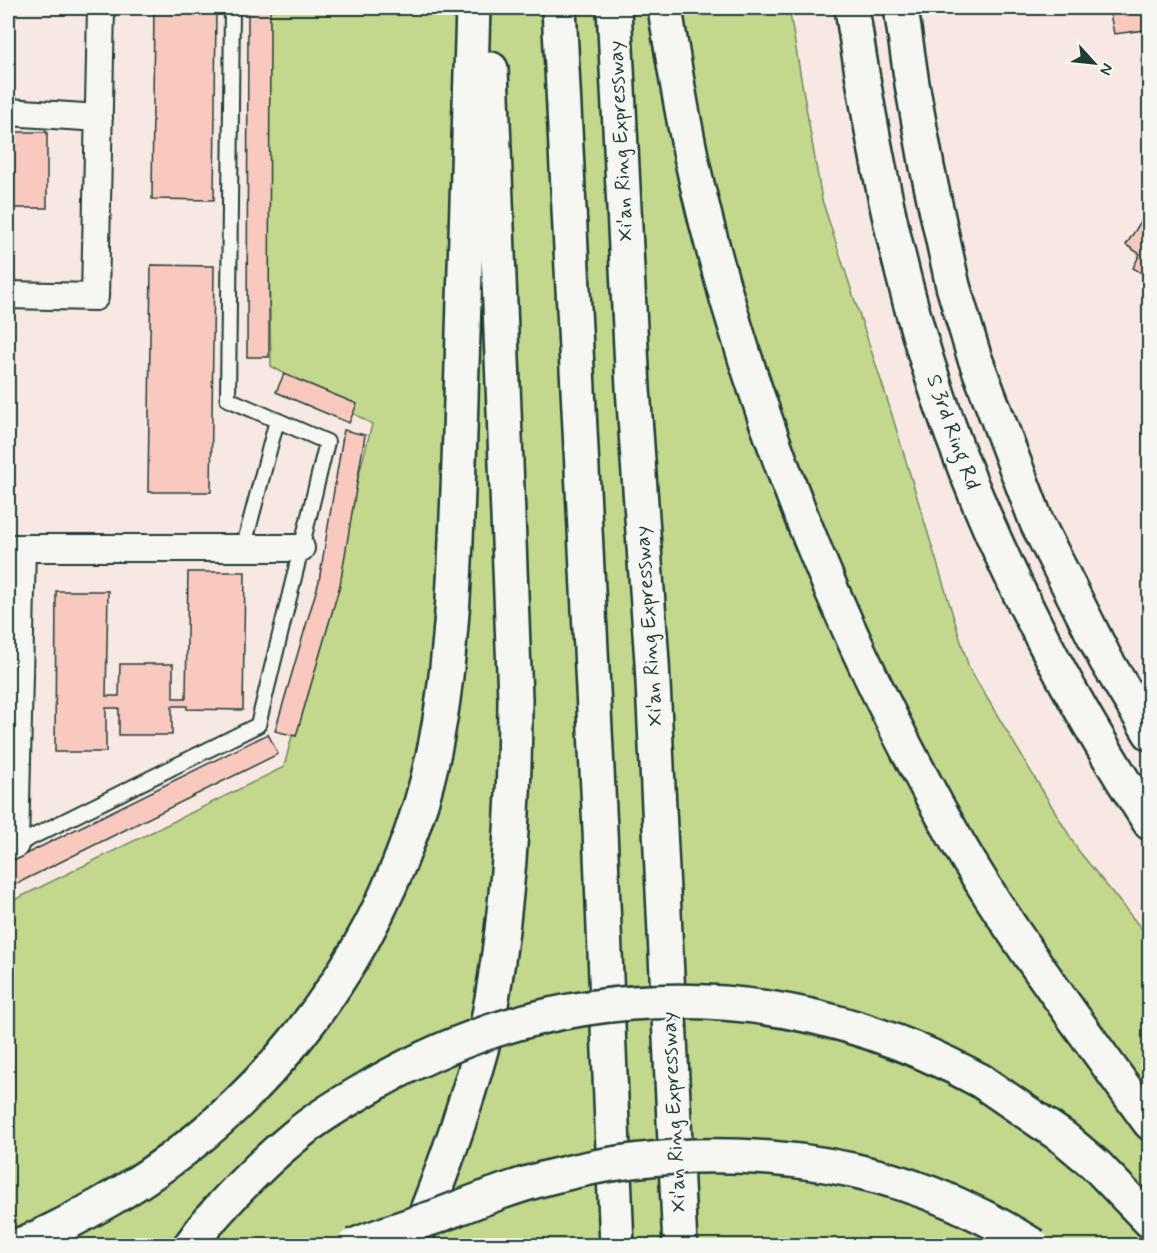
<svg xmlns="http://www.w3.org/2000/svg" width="1157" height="1253" font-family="Mynerve,sans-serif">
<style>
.green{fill:#c3d88d;stroke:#718a60;stroke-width:1.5}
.building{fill:#f9c9bf;stroke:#1f3d34;stroke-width:1.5}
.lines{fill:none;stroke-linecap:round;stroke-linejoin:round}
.service-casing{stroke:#1f3d34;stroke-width:18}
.minor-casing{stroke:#1f3d34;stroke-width:30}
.trunk-casing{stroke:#1f3d34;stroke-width:38}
.motorway-casing{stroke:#1f3d34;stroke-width:38}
.service{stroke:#f6f6f2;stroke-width:14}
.minor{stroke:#f6f6f2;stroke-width:26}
.trunk{stroke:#f6f6f2;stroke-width:33}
.motorway{stroke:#f6f6f2;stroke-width:33}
.motorway-bridge-casing{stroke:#1f3d34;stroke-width:38;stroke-linecap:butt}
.motorway-bridge{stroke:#f6f6f2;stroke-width:33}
.labels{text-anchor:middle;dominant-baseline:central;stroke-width:4.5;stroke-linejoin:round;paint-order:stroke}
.street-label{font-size:21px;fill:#1f3d34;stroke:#f6f6f2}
</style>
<rect width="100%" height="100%" fill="#f7e8e3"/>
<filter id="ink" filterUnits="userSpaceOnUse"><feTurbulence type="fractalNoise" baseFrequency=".0167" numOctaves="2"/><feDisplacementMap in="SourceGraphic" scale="12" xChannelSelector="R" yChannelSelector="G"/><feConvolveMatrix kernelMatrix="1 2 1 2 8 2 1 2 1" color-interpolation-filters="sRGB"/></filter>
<g filter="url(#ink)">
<path class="green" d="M264,8H789L822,200L888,402L969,668L1078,850L1149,938V1245L8,1246V903L284,767L372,424L271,366Z"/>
<path class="building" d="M154,8H216L214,200L152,199Z
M248,8H270L269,357H247Z
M1067,8H1103L1068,13Z
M1109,8H1150V21L1144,22L1145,30L1114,34Z
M8,132H47V208H8Z
M1150,207V278L1133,268L1140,254L1126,245Z
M151,265L214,266L211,492H148Z
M284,374L357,404L349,423L276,392Z
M344,430L365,435L340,585L296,736L275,731L319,581Z
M188,572H245L243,710L187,709V706H172V735H119V708H106V752H55L56,591H108L106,696H119L120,664H173V698H186Z
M268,734L278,754L8,888V863Z"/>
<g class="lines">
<g class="service-casing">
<path id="service" d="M243,549L277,420
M14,846L258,725L327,442L228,399L232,8"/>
</g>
<g class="minor-casing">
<path id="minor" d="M8,112L99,118
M8,295L95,297L101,8
M8,548H301
M15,845L22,548"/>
</g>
<g class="trunk-casing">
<path id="trunk" d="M852,8C869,126 891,243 926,358C977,523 1056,678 1150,823
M901,8L912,84L927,167L953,286L974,356L1037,523L1106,660L1150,733"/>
</g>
<g class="motorway-casing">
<path id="motorway" d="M559,8L600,830L617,1246
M614,8L633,388L652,662L680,1246
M665,8C674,66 684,126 697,184C750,411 842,641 958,843C1015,941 1084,1031 1150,1123
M981,1081L1064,1138L1096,1165L1150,1221
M17,1246C46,1235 73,1220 100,1205C255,1119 369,972 421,803C441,737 448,668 453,599C457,533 459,466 461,400C464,269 468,138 473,8
M190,1246L207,1223
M412,1246C430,1205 445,1164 459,1122C469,1090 480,1058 487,1026C508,918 515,809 515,699L491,69"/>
</g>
<use href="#service" class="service"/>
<use href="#minor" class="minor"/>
<use href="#trunk" class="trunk"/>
<use href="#motorway" class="motorway"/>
<g class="motorway-bridge-casing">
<path id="motorway-bridge" d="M207,1223C234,1192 262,1163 294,1137C320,1115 349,1099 378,1082C569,973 788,976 981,1081
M353,1246C380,1235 407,1226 435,1217C474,1202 513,1186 554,1176C691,1141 852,1150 979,1215C998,1224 1016,1235 1034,1246"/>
</g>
<use href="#motorway-bridge" class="motorway-bridge"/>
</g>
</g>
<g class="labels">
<g class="street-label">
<text transform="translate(621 141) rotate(-93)">Xi'an Ring Expressway</text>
<text transform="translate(953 432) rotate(70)">S 3rd Ring Rd</text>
<text transform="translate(649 626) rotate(-94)">Xi'an Ring Expressway</text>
<text transform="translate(674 1112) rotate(-93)">Xi'an Ring Expressway</text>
</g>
</g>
<rect width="1157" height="1253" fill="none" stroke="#f6f6f2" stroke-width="30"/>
<rect x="15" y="15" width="1127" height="1223" fill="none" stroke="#1f3d34" stroke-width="2" filter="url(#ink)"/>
<g transform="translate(1094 63) rotate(117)" stroke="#f6f6f2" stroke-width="4.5" paint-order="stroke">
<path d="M0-4.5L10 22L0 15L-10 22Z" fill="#1f3d34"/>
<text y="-9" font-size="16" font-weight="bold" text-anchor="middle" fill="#1f3d34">N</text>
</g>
</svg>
